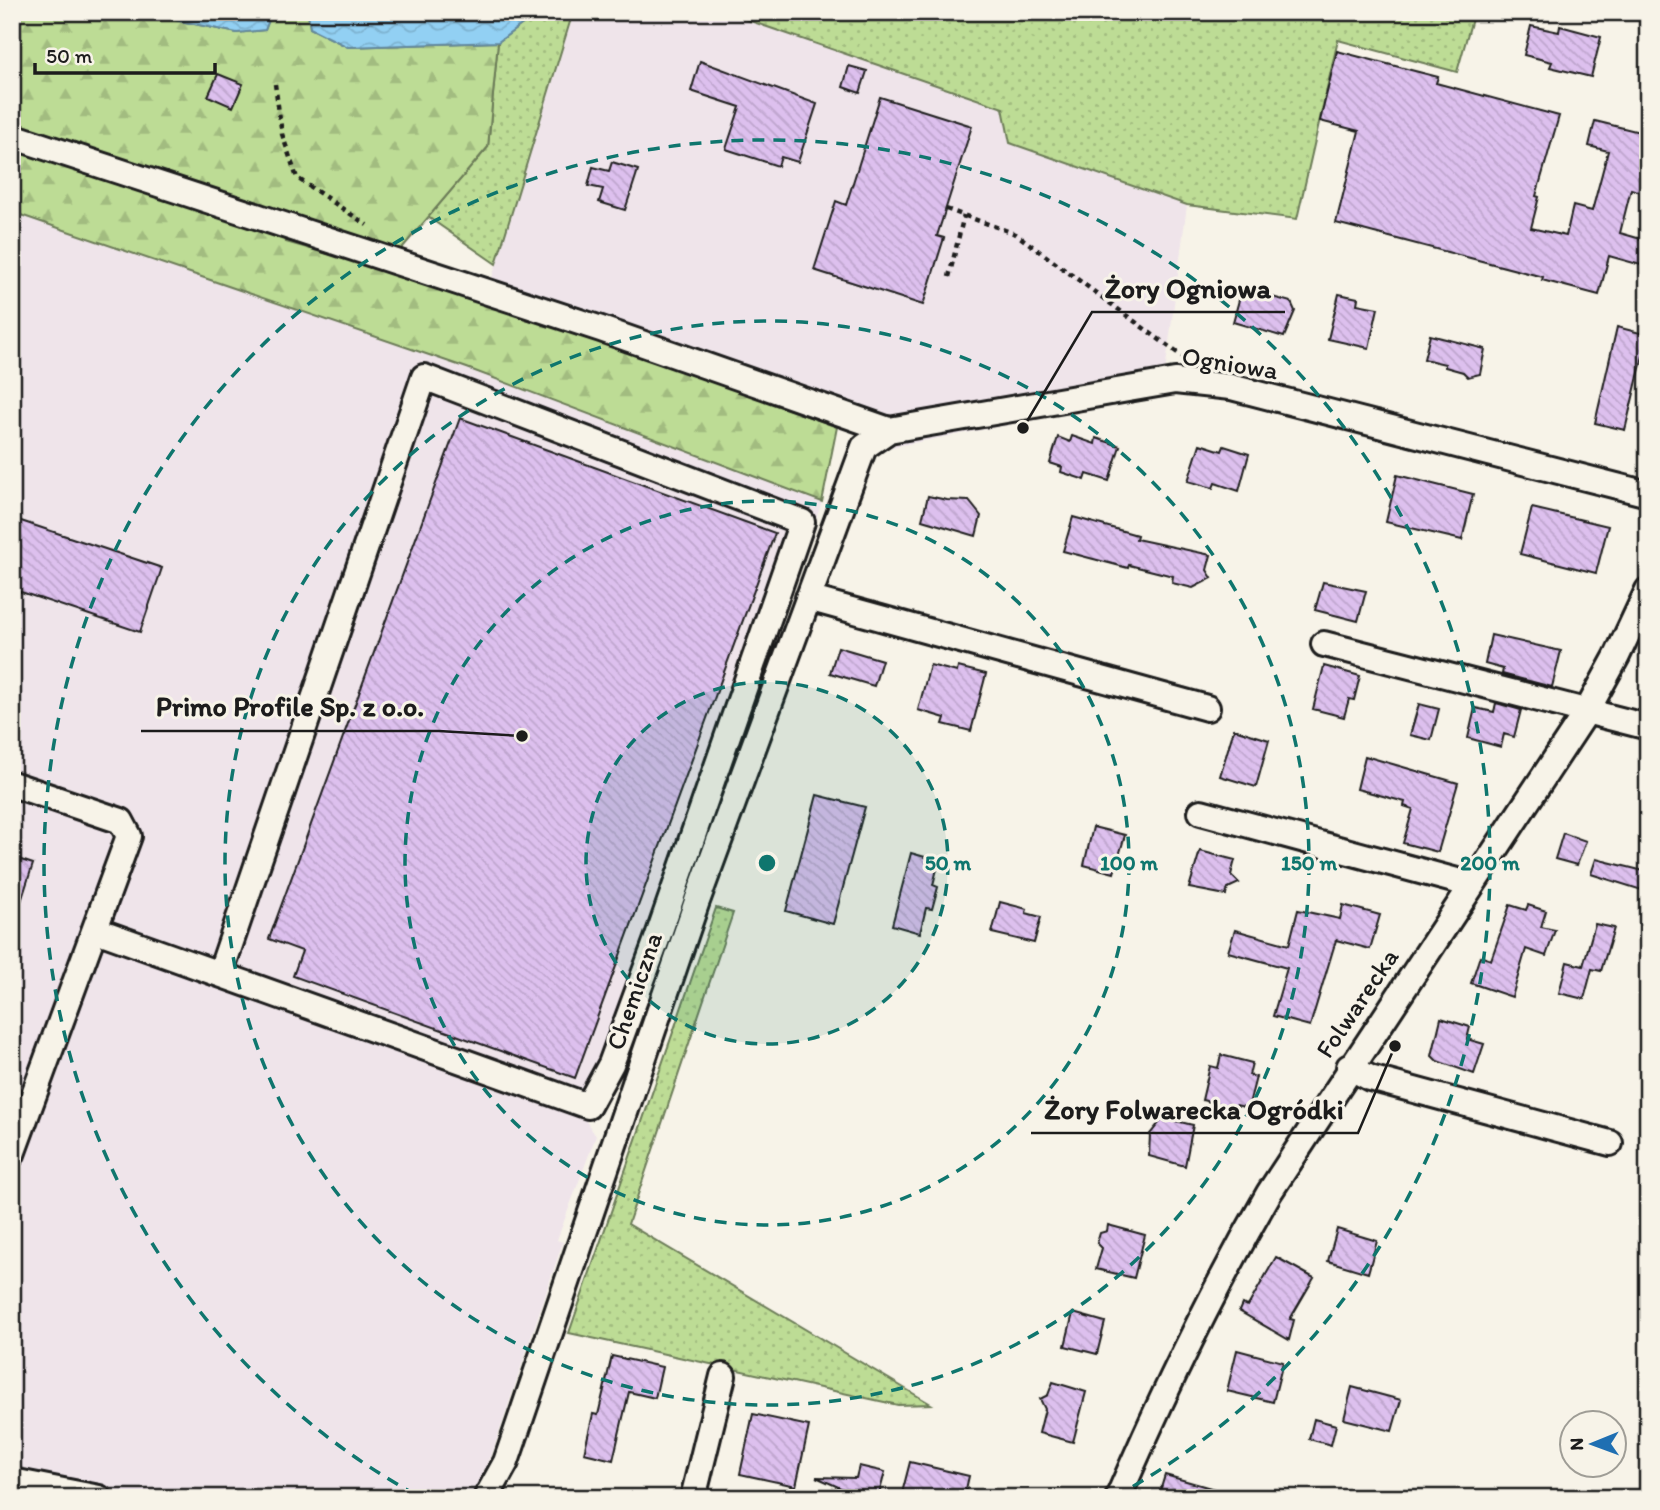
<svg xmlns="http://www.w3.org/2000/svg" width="1660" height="1510" font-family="Itim,sans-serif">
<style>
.built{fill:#efe4ea}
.grass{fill:url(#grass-dots);stroke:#6c7c58;stroke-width:2}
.forest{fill:url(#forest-firs);stroke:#6c7c58;stroke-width:2}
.water{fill:url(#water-waves);stroke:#63889d;stroke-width:2}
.building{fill:url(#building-back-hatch);stroke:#1c1c1c;stroke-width:2}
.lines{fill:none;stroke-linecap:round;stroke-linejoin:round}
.minor-casing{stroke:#1c1c1c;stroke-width:30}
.path{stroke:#1c1c1c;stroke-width:4.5;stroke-dasharray:5 5;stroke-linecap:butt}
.minor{stroke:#f7f3e8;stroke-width:24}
.ring{fill:none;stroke:#0f766e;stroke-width:3.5;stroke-dasharray:12 9}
.labels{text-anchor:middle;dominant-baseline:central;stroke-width:6;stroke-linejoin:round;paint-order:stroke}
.street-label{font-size:26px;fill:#1c1c1c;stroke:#f7f3e8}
.centre{fill:#0f766e;stroke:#f7f3e8;stroke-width:3.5}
.ring-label{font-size:21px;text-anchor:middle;font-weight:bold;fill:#0f766e;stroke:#f7f3e8;stroke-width:6;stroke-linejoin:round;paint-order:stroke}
.leader{fill:none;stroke:#1c1c1c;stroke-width:2.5}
.callout-dot{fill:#1c1c1c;stroke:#f7f3e8;stroke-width:2.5}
.callout-label{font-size:28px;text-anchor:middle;font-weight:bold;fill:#1c1c1c;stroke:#f7f3e8;stroke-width:6;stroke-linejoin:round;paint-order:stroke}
</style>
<defs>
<pattern id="grass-dots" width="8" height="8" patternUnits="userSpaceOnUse" patternTransform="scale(1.75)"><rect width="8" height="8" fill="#bddc95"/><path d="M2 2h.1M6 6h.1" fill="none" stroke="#a2bc80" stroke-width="1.8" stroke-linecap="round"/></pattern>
<pattern id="forest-firs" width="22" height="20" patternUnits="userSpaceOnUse" patternTransform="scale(1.75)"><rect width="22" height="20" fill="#bddc95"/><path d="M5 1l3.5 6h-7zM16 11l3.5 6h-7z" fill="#a2bc80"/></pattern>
<pattern id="water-waves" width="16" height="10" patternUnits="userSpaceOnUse" patternTransform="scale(1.75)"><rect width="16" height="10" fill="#92d0f3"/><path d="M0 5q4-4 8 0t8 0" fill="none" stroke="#7db2d0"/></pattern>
<pattern id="building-back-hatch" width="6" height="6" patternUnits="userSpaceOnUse" patternTransform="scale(1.75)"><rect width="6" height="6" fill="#ddc0ee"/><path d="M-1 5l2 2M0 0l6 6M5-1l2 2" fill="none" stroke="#bda4cc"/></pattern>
</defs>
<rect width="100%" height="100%" fill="#f7f3e8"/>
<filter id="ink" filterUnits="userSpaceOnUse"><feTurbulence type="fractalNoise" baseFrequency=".0143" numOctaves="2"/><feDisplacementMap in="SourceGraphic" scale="14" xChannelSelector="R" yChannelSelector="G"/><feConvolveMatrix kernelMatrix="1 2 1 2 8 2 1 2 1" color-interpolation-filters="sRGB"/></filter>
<g filter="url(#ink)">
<path class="built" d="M573,12H724L1003,108L1010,143L1187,205L1163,388L1149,398L892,447L486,298Z
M12,212L382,337L822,502L616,1081L586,1121L596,1136L557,1240L563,1242L493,1451L470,1498H12Z"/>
<path class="grass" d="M539,12H573L496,264L428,217L488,147L498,42Z
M724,12H1474L1457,72L1338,40L1297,219L1187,205L1010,143L1003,108Z
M716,908L733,913L628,1224L931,1404L898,1405L569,1333Z"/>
<path class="forest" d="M12,12H137L237,33L265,30L272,12H308L310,28L348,47L498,42L488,147L397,254L291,220L286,242L486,298L837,427L822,502L467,368L12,212Z"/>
<path class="water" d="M137,12H272L265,30L237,33Z
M308,12H539L498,42L348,47L310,28Z"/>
<path class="building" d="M1531,26L1559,32L1560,26L1601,37L1591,77L1550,67L1552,62L1524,55Z
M1337,51L1438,77L1436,83L1559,116L1536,196L1539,197L1531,228L1566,236L1573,206L1592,211L1608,151L1589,146L1595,121L1648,134V194L1631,189L1620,233L1648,241V267L1609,256L1599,295L1542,280L1543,277L1336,223L1359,131L1320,121Z
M700,61L817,104L798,162L781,157L778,166L726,149L740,107L691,91Z
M849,66L867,71L860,93L843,87Z
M218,74L243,84L233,107L208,96Z
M880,97L972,126L937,236L944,238L923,305L814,270L836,201L846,205Z
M612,162L638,170L625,210L599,202L603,189L588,186L593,167L609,171Z
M1242,289L1291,302L1295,311L1284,337L1233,322Z
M1339,294L1358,298L1357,304L1378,308L1369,348L1328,339Z
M1617,327L1648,335V357L1643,356L1625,430L1595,423Z
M1430,335L1485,349L1480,374L1468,377L1463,372L1445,367V364L1424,359Z
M460,418L775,533L575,1078L293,976L302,951L269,939Z
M1072,436L1095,444L1096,438L1120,446L1109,481L1087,474L1085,480L1061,472L1062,467L1050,463L1058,437L1070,442Z
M1200,444L1222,451L1224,446L1249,454L1239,491L1215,483L1213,488L1188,481Z
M1397,475L1473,494L1462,540L1386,522Z
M928,496L947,500L969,501L981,516L976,536L922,520Z
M1532,508L1608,526L1596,573L1520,554Z
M1073,517L1137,535L1136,539L1211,555L1207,570L1212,578L1193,588L1172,583L1173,576L1129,565L1128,568L1063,551Z
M12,518L162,568L140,632L12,589Z
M1323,582L1366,591L1358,621L1315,610Z
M1491,635L1561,651L1552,687L1502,674L1503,669L1485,664Z
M838,647L882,660L874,686L830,673Z
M930,665L957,672L958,667L986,674L971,731L943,724L945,718L918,710Z
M1324,666L1360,676L1354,700L1349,699L1344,717L1313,709Z
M1496,703L1521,710L1514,737L1504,734L1501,747L1468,738L1475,708L1494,712Z
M1419,704L1439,709L1431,740L1410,735Z
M1234,729L1269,740L1256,787L1220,776Z
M1365,756L1458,783L1438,852L1403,843L1413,809L1404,806L1405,802L1357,789Z
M817,795L865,807L833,924L786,911Z
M1093,827L1125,835L1114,873L1084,865Z
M1563,833L1586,841L1577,865L1555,859Z
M1200,851L1235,860L1231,875L1239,883L1228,888L1226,895L1189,888Z
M911,853L939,861L933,885L938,887L932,909L926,908L920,933L892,925Z
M12,857L33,864L16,917H12Z
M1596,859L1648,872V892L1591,874Z
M1000,902L1027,909L1026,913L1041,917L1034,943L992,933Z
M1343,905L1380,915L1370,949L1336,940L1310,1026L1273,1016L1287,968L1228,952L1235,930L1289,945L1298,910L1340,919Z
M1510,905L1526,910L1528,905L1546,911L1541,927L1555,930L1546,956L1526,949L1512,997L1471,983L1480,956L1491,960Z
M1595,924L1614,928L1601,971L1592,969L1584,999L1559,993L1567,962L1583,966Z
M1441,1018L1470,1027L1467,1039L1484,1044L1474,1074L1437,1061L1432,1056Z
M1221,1055L1252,1063L1249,1075L1256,1077L1248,1108L1236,1105L1235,1108L1202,1100L1210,1066L1218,1068Z
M1163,1118L1193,1125L1185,1166L1149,1156L1150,1134Z
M1108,1225L1145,1235L1134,1278L1096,1269L1102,1248L1097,1243L1100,1233L1107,1231Z
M1337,1229L1377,1241L1368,1273L1328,1261Z
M1276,1257L1314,1278L1290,1319L1294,1320L1289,1340L1239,1311L1242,1304L1248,1306Z
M1073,1313L1105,1322L1097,1354L1065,1346Z
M1237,1350L1283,1362L1273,1402L1227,1391Z
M612,1356L662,1367L655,1398L629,1392L613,1460L584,1453L593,1414L598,1415Z
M1053,1382L1086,1392L1073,1442L1039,1433L1045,1409L1040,1399L1048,1395Z
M1352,1387L1401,1400L1392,1431L1344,1419Z
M753,1414L809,1426L796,1486L740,1474Z
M1314,1419L1336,1425L1331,1445L1309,1439Z
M910,1462L969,1476L964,1498H921L902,1493Z
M859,1466L885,1472L878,1498H850L852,1493L816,1477L856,1478Z
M1165,1475L1225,1492L1224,1498H1158Z"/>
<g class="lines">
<g class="minor-casing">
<path id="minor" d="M12,136L601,329L889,430
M808,598L1207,708
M1324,644L1648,727
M12,784L121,821L129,836L12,1154
M1201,812L1472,885
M96,930L588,1106L611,1064L656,942L802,522L424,377L220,974
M1349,1067L1370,1078L1610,1143
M12,1481L99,1498
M486,1498L506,1462L697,901L864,447L889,430L1175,381L1231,387L1648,494
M693,1498L723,1376
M1118,1498C1163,1393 1212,1292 1269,1193L1587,711L1617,656L1648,590"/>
</g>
<path class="path" d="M275,84L282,134L297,178L367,225
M946,209L1016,234L1183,357
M949,277L964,215"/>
<use href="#minor" class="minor"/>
</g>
</g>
<circle cx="767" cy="863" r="181" fill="#0f766e" fill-opacity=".12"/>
<g class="ring">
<circle cx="767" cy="863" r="181"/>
<circle cx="767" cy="863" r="362"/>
<circle cx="767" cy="863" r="542"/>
<path d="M416 1495A723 723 0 1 1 1118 1495"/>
</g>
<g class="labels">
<g class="street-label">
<text transform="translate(1230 363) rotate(9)">Ogniowa</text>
<text transform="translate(634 991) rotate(-71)">Chemiczna</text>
<text transform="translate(1357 1003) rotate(-56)">Folwarecka</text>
</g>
</g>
<circle cx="767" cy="863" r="10" class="centre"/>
<g class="ring-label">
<text x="948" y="870">50 m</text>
<text x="1129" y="870">100 m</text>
<text x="1309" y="870">150 m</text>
<text x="1490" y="870">200 m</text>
</g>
<path class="leader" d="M1023 428L1092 312H1285M522 736L439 731H141M1395 1046L1358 1133H1031"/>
<g class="callout-dot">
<circle cx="1023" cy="428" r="7"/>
<circle cx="522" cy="736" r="7"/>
<circle cx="1395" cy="1046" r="7"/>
</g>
<g class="callout-label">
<text x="1188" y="298">Żory Ogniowa</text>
<text x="290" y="716">Primo Profile Sp. z o.o.</text>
<text x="1194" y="1119">Żory Folwarecka Ogródki</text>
</g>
<rect width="1660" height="1510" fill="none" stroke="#f7f3e8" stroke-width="42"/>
<rect x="21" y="21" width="1618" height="1468" fill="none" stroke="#1c1c1c" stroke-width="2.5" filter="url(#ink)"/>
<g transform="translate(1593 1444) rotate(269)"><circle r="33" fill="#f7f3e8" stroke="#9f9d96" stroke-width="2"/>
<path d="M0-5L12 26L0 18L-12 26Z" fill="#1f6fb2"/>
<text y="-10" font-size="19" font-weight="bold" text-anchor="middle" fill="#1c1c1c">N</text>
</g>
<path d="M35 63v10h180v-10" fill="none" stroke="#1c1c1c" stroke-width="3.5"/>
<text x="46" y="63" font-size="21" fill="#1c1c1c" stroke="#f7f3e8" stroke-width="5" paint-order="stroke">50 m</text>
</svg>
